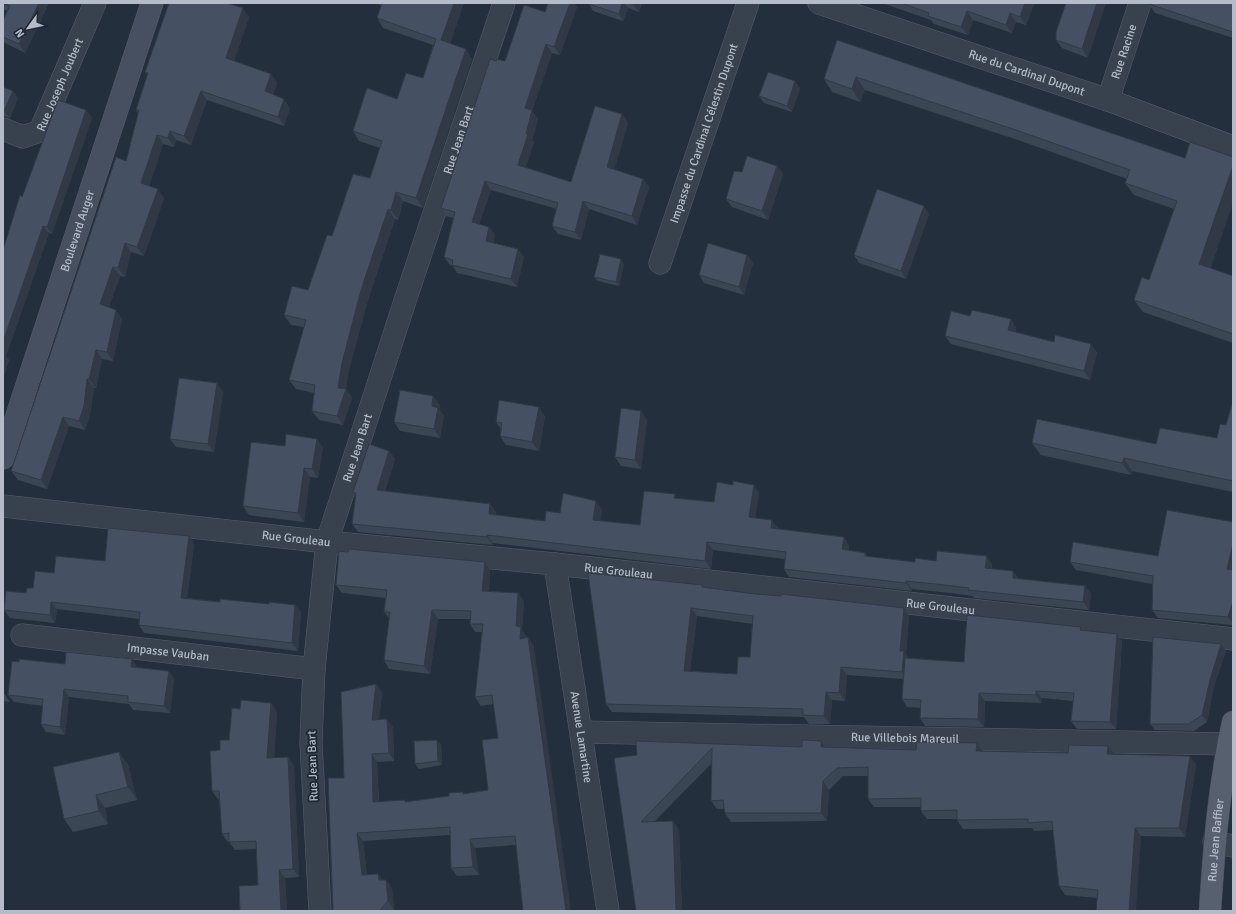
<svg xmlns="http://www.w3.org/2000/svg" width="1236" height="914" font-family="Signika,sans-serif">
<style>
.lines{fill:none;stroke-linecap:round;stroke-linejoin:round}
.street-casing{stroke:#565f6c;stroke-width:23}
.secondary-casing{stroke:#565f6c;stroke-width:23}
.primary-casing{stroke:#414a57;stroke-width:23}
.street{stroke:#38414e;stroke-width:22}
.secondary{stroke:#465061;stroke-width:22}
.primary{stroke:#56606e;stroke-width:22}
.wall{fill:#3b4654;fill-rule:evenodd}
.shaded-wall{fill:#303945}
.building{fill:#455162;stroke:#303945;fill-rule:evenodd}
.labels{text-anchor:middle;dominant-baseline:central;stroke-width:3.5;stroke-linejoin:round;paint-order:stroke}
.street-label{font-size:12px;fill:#b4bcc9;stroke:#1d2633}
</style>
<rect width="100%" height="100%" fill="#242f3e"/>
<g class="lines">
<g class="street-casing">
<g id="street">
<path id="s1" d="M819,3L1108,100L1233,147"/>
<path id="s2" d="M1108,100L1140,3"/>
<path id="s3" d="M3,129L23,137L40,131L95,3"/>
<path id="s4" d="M660,263L748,3"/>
<path id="s5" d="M3,506L327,542L555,564L1233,639"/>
<path id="s6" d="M555,564L608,911"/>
<path id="s7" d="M22,635L314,669"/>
<path id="s8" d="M582,732L1228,744"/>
<path d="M1214,842L1233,846"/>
<path id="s9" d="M320,911L311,743L314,669L327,542L403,307L504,3"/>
</g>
</g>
<g class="secondary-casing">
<g id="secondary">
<path id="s10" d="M3,458L152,3"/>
</g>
</g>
<g class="primary-casing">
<g id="primary">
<path id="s11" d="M1210,911C1214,848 1219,784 1233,722"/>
</g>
</g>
<use href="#street" class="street"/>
<use href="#secondary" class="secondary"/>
<use href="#primary" class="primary"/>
</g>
<path class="wall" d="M3,3H49L25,53L3,42V20L7,11L3,9Z
M378,3H464L450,43L472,59L423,208L403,201L398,220L395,219L368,300L348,373L346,389L352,398L343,425L319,420L312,411L314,393L296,389L289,380L304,327L291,325L284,315L308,290L332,236L370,178L380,148L359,141L353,131L397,99L423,78L433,45L383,28L377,18L381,6Z
M589,3H642L639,12L628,8L623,21L593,11L589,4Z
M882,3H1033L1034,4L1026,25L1016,22L1012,33L973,20L968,35L934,24L931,20Z
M1066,3L1088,58L1062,48L1056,40Z
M1233,3V38L1155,13L1149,4Z
M577,7L560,55L552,53L532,111L538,119L532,140L534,142L526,167L571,182L622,114L628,123L614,169L643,179L649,187L637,225L589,209L581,240L558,234L552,226L557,209L491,190L479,224L489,227L495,235L493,243L524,257L517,287L457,273L453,266L450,265L444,257L453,218L446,216L441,208L496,61H505L545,12Z
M249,17L234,61L271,74L277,83L273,94L290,108L284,126L207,100L191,145L176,140L174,147L163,144L149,186L164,198L144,256L131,252L125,277L120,276L109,307L122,319L113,361L102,359L96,388H94L90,415L85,430L69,426L47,489L18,480L11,471L126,161L138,113L136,110L147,75L145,72Z
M837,40L1185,158L1211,268L1233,276V343L1143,312L1134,300L1149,280L1174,209L1134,195L1125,183L1127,179L1021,141L865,90L860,102L832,92L824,79Z
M795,81L800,88L792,112L764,103L759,96Z
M3,87L18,98L10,118L3,116Z
M86,110L92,118L52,234L49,233L6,356L9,360L3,379V250L22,197Z
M777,166L783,174L768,220L732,207L726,199L742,172Z
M929,214L906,279L859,263L854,255Z
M747,255L753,263L744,295L704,283L699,275Z
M624,264L619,286L598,281L594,277Z
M970,316L1011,319L1016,328L1015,332L1097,352L1090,380L951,344L945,336Z
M223,392L214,452L176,447L170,439Z
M433,396L440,405L439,409L444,416L440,438L400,431L394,422Z
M1233,401V492L1132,471L1131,475L1041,455L1032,443L1156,444L1217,438L1226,425Z
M641,411L647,420L641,469L621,466L615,457Z
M545,416L539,451L506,445L500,436L501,429L496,422Z
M323,447L318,478L310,477L304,522L249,515L243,506Z
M389,451L395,459L385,491L490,504L496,512L495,515L545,521L560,513L602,509L600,521L640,525L677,498L714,502L733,485H754L759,493L755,518L778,528V529L844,537L849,546V550L865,553L868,557L915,562L936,561L992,564V569L1013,571L1019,579L1085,586L1091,594L1089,610L974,598L973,596L951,593L912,589V591L789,577L784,569L785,559L713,550L711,569L493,543V545L358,532L352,524L356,497L353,492Z
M1233,522V625L1158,618L1152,610V584L1076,570L1070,562L1158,556Z
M194,544L187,598L220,602L269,604L295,605L301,612L298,651L144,633L139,625V619L57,609L55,623L10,618L4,610L26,593L54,573L105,561Z
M490,570L489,591L518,593L524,602L522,630L526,636V638L534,646L516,845L475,848L479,875L457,876L451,868L450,835L363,841L367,875L378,874L382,880L392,888L394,910L393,911H333L344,778L376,684L382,693L379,719L393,727L394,761L377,762L379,801L407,802L449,796L463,792L464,794L488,790L498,738L494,704L481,706L475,697L482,632H475L470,624V619H438L430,674L389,669L384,660L389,618L384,612L386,598L342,593L336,585Z
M704,587L909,616L906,654L909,659L964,662L1081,627L1082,630L1122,641L1116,729H1077L1071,721L1073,701L1042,698L1041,703L985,701L984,727L925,726L920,718L921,708L907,707L902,699L903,679L847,675L845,701L832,700L830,724H809L804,717L612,712L606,704ZM697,616L753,624L750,657L737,674L690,671Z
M1226,651L1214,686L1207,722L1194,731L1155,730L1150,724Z
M132,659L137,667L169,671L174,679L170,713L133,710L129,704L69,697L65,735L46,732L41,724L43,706L14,702L8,695L19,662L65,664Z
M3,692L10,702L3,701Z
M240,709L277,711L274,758L288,757L294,766L299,877L285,878L287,911H240L258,885L256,849L235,850L229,842H228L222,834L219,799H218L212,791L220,750L229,740Z
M636,741L802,747L821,741L826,747L916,750L977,743L982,751L1068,753L1108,746L1114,754L1196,764L1185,837L1141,836L1097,898L1065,895L1059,886L1053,830L1034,831L1032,828L963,829L957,820V819H927L921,811V807H874L868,799V776H843L829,790L827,821L731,822L725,813L724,809H717L711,801L712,763L655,821H673L679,830L682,911H636L637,755Z
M441,744L442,765L419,769L415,764Z
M119,752L128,765L137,800L105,808L108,824L73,832L64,819Z"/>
<path class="shaded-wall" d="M39,3H49L25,53L19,44Z
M454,3H464L448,50L441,40Z
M570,3H574L577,7L560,55L554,47Z
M622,3H624L628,8L623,21L619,14Z
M635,3H642L639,12L634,5Z
M1025,3H1033L1034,4L1026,25L1020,17Z
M1097,3H1106L1088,58L1082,49Z
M243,8L249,17L232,67L226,58Z
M967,11L973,20L968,35L961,27Z
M1010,13L1016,22L1012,33L1006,25Z
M546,44L552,53L532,111L538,119L532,140L534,142L524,173L518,165L526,134L525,108Z
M466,49L472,59L423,208L416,198Z
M271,74L277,83L271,100L265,91Z
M856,77L865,90L860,102L852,89Z
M795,81L800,88L792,112L787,106Z
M13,91L18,98L10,118L4,111Z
M201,91L207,100L191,145L184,136Z
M284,99L290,108L284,126L278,117Z
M86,110L92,118L52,234L47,227Z
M622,114L628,123L613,175L607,167Z
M170,131L176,140L174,147L168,138Z
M157,135L163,144L147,192L141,183Z
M777,166L783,174L768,220L762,211Z
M1233,166V203L1208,276L1199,264Z
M643,179L649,187L637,225L632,216Z
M485,181L491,190L477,231L472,222Z
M158,189L164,198L144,256L137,247Z
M396,192L403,201L398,220L391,210Z
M583,201L589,209L581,240L575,232Z
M924,206L929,214L906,279L901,271Z
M388,209L395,219L368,300L348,373L346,389L352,398L343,425L337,416L338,388L342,363L361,290Z
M43,226L49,233L6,356L9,360L3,379V342Z
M489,227L495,235L491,249L486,241Z
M125,243L131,252L125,277L118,268Z
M518,249L524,257L517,287L511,279Z
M747,255L753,263L744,295L739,287Z
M621,259L624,264L619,286L616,282Z
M113,267L120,276L107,313L100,304Z
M116,310L122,319L113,361L107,352Z
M1011,319L1016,328L1014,338L1008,330Z
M1091,344L1097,352L1090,380L1084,371Z
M96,350L102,359L96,388L89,379Z
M87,379L94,388L90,415L85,430L79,421Z
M217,383L223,392L214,452L208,444Z
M433,396L440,405L439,409L444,416L440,438L434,429L432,406Z
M539,407L545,416L539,451L532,442Z
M641,411L647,420L641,469L635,460Z
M63,417L69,426L47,489L41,480Z
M317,439L323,447L318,478L312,469Z
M389,451L395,459L382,498L377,490Z
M1124,458L1132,471L1131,475L1122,463Z
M304,468L310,477L304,522L298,513Z
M754,485L759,493L754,525L749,517Z
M596,501L602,509L599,528L593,520Z
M490,504L496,512L494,522L489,514Z
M772,520L778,528L777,536L771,528Z
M487,535L493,543V545L487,537Z
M189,536L194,544L186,605L181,598Z
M844,537L849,546L848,557L842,549Z
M707,542L713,550L711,569L705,561Z
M1233,544V578L1227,569Z
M987,556L992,564L991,576L985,568Z
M485,562L490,570L488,599L482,591Z
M1013,571L1019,579L1013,578Z
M906,581L912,589V591L906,583Z
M1085,586L1091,594L1089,610L1083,602Z
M518,593L524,602L522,630L526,636V647L520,639L516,626Z
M1233,601V624L1228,617Z
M51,602L57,609L55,623L50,615Z
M295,605L301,612L298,651L292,643Z
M691,608L697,616L689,679L684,671Z
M904,608L909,616L906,654L909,659L908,680L902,672L900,651Z
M432,610L438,619L430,674L424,666Z
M1117,634L1122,641L1116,729L1110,722Z
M528,637L534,646L571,911H566Z
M1221,644L1226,651L1214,686L1207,722L1202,715L1210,680Z
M132,659L137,667V675L131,667Z
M841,667L847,675L845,701L839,693Z
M169,671L174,679L170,713L164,706Z
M376,684L382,693L378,728L372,720Z
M64,689L69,697L65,735L60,727Z
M1036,691L1042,698L1041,703L1036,695Z
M826,692L832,700L830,724L824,716Z
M979,693L985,701L984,727L978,719Z
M271,703L277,711L273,766L267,758Z
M387,719L393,727L394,761L389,753Z
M437,740L441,744L442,765L438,761Z
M821,741L827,749L821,747Z
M977,743L983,752L976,751Z
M1108,746L1114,754H1107Z
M119,752L128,765L137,800L128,787Z
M372,754L377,762L379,810L373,802Z
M1190,756L1196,764L1185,837L1179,828Z
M288,757L294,766L299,877L293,869Z
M823,781L829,790L827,821L821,813Z
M96,795L105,808L108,824L99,811Z
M673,821L679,830L682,911H676Z
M1135,828L1141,836L1136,911H1129Z
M357,833L363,841L368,884L362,875Z
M470,839L475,848L479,875L473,867Z
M279,870L285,878L287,911H281Z
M378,874L384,883L379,880Z
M386,880L392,888L394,910L388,901Z"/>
<path class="building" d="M3,3H39L19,44L3,37V20L10,6Z
M169,3H227L243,8L226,58L271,74L265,91L284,99L278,117L201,91L184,136L170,131L168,138L157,135L141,183L158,189L137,247L125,243L118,268L113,267L100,304L116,310L107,352L96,350L89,379H87L84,406L79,421L63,417L41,480L11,471L116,157L126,161L139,110H136L148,73L145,72Z
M382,3H454L441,40L466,49L416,198L396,192L391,210L388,209L361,290L342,363L338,388L346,389L337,416L312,411L315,385L289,380L306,320L284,315L292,286L308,290L327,235L332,236L353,174L370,178L382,141L353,131L367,88L397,99L406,73L423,78L436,39L377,18Z
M548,3H570L554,47L546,44L525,108L532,110L526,134H528L518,165L571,182L595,106L622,114L607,167L643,179L632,216L583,201L575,232L552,226L558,203L485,181L472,222L489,227L486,241L518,249L511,279L452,265L453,260L444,257L455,212L441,208L490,59L496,61L497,59L505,61L524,5L545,12Z
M589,3H622L619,14L589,4Z
M628,3H635L634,5Z
M901,3H1025L1020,17L1010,13L1006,25L967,11L961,27L928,16L929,13Z
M1066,3H1097L1082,49L1056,40V32Z
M1149,3H1233V32L1149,4Z
M837,40L1185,158L1190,142L1233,157V166L1199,264L1233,276V334L1134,300L1142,277L1149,280L1177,201L1125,183L1130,170L1013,129L856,77L852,89L824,79Z
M768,72L795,81L787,106L759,96Z
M3,87L13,91L4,111L3,110Z
M58,100L86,110L47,227L43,226L3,342V250L20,195L22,197Z
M747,156L777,166L762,211L726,199L734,171L742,172Z
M877,189L924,206L901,271L854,255Z
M708,243L747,255L739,287L699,275Z
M600,254L621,259L616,282L594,277Z
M972,310L1011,319L1008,330L1054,342L1055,335L1091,344L1084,371L945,336L951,311L970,316Z
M179,378L217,383L208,444L170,439Z
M400,390L433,396L432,406L438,408L434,429L394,422Z
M499,400L539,407L532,442L500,436L502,423L496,422Z
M1233,401V481L1124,458L1122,463L1032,443L1037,419L1156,444L1160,428L1217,438L1220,424L1226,425Z
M621,408L641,411L635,460L615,457Z
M286,434L317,439L312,469L304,468L298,513L243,506L251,442L285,446Z
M369,444L389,451L377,490L490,504L489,514L545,521L546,511L560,513L563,493L596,501L593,520L640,525L644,491L675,494L674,498L714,502L717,482L733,485V481L754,485L749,517L772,520L771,528L844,537L842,549L865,553V556L915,562V558L936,561L937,551L987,556L985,568L1013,571V578L1085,586L1083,602L968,590L969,588L945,585L906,581V583L784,569L786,552L707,542L705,561L487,535V537L352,524L356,493L353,492Z
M1167,510L1233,522V544L1227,569L1233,570V601L1228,617L1152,610L1153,576L1070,562L1073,542L1158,556Z
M108,528L189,536L181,598L220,602V599L269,604V602L295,605L292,643L139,625L140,612L51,602L50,615L4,610L6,591L26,593L27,588H33L35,571L54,573L56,556L105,561Z
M349,549L485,562L482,591L518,593L516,626L521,627L520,639L528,637L566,911H523L515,836L470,839L473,867L451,868L450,827L357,833L362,875L378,874L379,880H386L388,901L381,909V911H333L328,778H344L341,692L376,684L372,720L387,719L389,753L372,754L373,802L405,800V802L449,796V793L463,792V794L488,790L482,740L498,738L492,695L475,697L483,624H470L471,611L432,610L424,666L384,660L390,612H384L387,590L336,585L339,551L348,552Z
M588,573L702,585V587L755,594L781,596V594L904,608L900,651H904L902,672L841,667L839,693L826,692L824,716L803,715V709L606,704ZM691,608L753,616L750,657H738L737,674L684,671Z
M967,615L1081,627L1080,630L1117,634L1110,722L1071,721L1074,693L1036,691V695L979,693L978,719L920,718L921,700L902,699L905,658L964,662Z
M1153,637L1221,644L1210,680L1202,715L1189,724H1150Z
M66,652L132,659L131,667L169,671L164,706L128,702V696L64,689L60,727L41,724L43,699L8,695L12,661L19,662V659L65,664Z
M241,700L271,703L267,758L288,757L293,869L279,870L281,911H240L239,886L258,885L256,841L229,842V833L222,834L219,791H212L210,751L220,750V740H229L232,708L240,709Z
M437,740L438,761L415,764L414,741Z
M802,740L821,741V747L916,750L917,742L977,743L976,751L1068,753L1069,745L1108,746L1107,754L1190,756L1179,828H1135L1129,911H1096L1098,890L1059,886L1052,821L1028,823V819L957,820V810L921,811V798L868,799V767L837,768L823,781L821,813H725L723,800L711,801L712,748L641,822L673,821L676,911H636L614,758L637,755L636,741L802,747Z
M119,752L128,787L96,795L99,811L64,819L53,767Z"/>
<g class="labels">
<g class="street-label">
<text stroke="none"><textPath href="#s2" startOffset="51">Rue Racine</textPath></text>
<text stroke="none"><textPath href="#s1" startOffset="219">Rue du Cardinal Dupont</textPath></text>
<text stroke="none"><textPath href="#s3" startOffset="90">Rue Joseph Joubert</textPath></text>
<text stroke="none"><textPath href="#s4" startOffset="137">Impasse du Cardinal Célestin Dupont</textPath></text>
<text stroke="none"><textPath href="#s9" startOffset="793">Rue Jean Bart</textPath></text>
<text stroke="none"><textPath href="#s10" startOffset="239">Boulevard Auger</textPath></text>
<text stroke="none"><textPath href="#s9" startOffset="469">Rue Jean Bart</textPath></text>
<text stroke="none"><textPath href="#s5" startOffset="295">Rue Grouleau</textPath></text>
<text stroke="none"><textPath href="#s5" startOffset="619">Rue Grouleau</textPath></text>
<text stroke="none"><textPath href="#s5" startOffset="943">Rue Grouleau</textPath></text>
<text stroke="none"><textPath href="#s7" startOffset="147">Impasse Vauban</textPath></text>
<text stroke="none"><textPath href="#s6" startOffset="175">Avenue Lamartine</textPath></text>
<text stroke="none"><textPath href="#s8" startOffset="323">Rue Villebois Mareuil</textPath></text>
<text transform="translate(313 766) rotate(-92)">Rue Jean Bart</text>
<text stroke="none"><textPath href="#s11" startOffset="71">Rue Jean Baffier</textPath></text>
</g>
</g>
<rect width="1236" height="914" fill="none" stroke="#b4bcc9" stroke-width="8"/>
<g transform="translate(28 28) rotate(237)" stroke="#1d2633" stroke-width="3" paint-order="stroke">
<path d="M0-3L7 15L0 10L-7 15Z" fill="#b4bcc9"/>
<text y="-6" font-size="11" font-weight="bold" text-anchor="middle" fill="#b4bcc9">N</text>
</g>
</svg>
